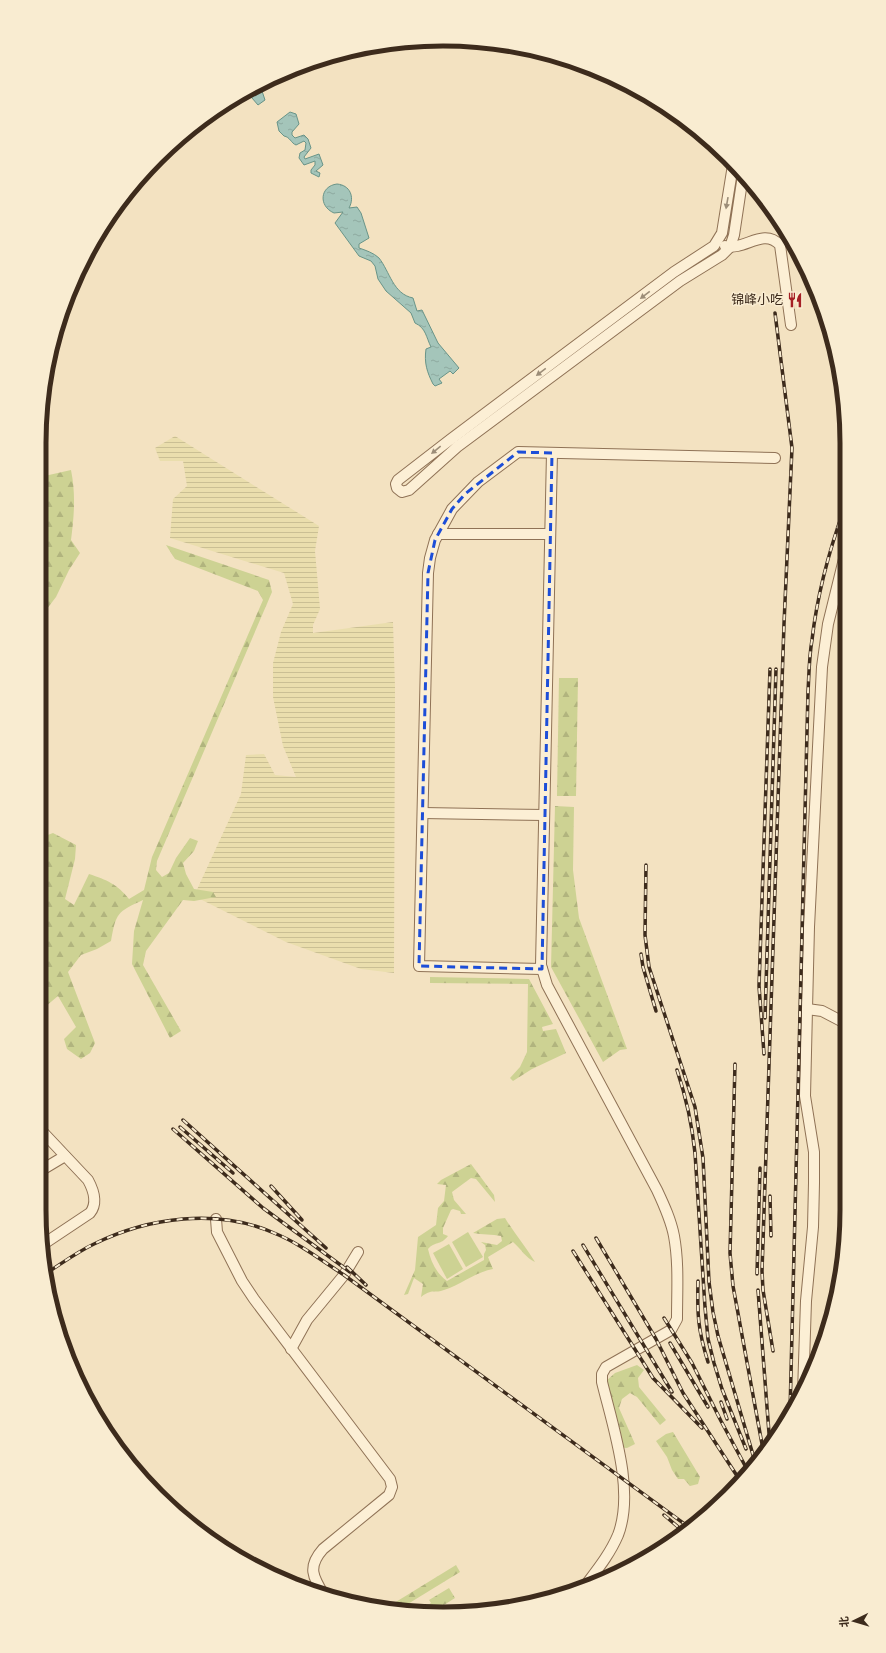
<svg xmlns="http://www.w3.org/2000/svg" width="886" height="1653" font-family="Spectral,'Noto Sans SC',serif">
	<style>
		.farmland { fill: url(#farmland-rules) }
		.forest { fill: url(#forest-firs) }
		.green { fill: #cdd293 }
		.water { fill: url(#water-ripples); stroke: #699488 }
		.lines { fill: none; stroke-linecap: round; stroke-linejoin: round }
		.minor-casing { stroke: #8f7256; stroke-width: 12 }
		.minor { stroke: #fcefd5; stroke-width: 10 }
		.rail-casing { stroke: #3d2b1c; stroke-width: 3.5 }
		.rail { stroke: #f9ecd1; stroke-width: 2; stroke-dasharray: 6; stroke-linecap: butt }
		.oneway { fill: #9c8d78 }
		.marked { fill: none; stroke: #1d4ed8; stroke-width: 3; stroke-dasharray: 8 5; stroke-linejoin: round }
		.labels { text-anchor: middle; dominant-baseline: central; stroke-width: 3; stroke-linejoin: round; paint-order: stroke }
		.poi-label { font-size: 13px; fill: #3d2b1c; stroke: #f9ecd1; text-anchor: end }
		.rim { fill: none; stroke: #3d2b1c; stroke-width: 5 }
	</style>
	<defs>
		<pattern id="farmland-rules" width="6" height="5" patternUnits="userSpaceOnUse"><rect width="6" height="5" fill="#eadead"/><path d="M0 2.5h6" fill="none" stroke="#cabf94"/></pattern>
		<pattern id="forest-firs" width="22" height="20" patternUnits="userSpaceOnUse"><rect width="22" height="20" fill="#cdd293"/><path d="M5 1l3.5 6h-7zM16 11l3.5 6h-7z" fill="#b1b47e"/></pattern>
		<pattern id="water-ripples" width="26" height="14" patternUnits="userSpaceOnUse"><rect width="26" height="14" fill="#a4c5ba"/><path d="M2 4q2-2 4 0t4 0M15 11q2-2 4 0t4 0" fill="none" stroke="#8ea99f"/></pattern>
	</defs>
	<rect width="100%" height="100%" fill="#f3e2c1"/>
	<polygon class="farmland" points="175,436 319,526 315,551 320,609 313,625 313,633 393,622 395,687 394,973 361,969 286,942 194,896 241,794 246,755 264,754 275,775 296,777 283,746 273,697 273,663 281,632 293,604 284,573 170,538 173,499 187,486 183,461 160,461 155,448"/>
	<g class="forest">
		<path d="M71,470C76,494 74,517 71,540L80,553L69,570L56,597L40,618V477Z"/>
		<path d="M166,545L269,580L272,592L157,861L156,870L162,877L169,873L176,858L190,838L198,841L194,851L183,863L186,874L194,889L213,892L216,897L194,901L183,900L146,951L143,965L181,1031L170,1038L132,964L134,931L143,900C117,912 116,913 111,941L97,949L81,955L68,972L95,1043L90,1053L81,1059L67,1049L64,1039L76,1027L58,996L39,1012V880L43,872L39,850L45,836L53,833L76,845L75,859L65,899L74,905L89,874C107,880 117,884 129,899L144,890L152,857L263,600L258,591L175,559Z"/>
		<polygon points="559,678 578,678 576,796 557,796"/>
		<polygon points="555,806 574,807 573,870 579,918 627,1049 620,1050 603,1062 551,967"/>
		<polygon points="430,977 529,979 553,1024 542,1027 543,1031 556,1029 566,1053 532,1069 513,1081 510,1078 520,1067 527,1052 528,984 430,983"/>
		<path d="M471,1164L494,1195L495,1202L476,1179L471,1178L452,1192L454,1200L466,1214H461L460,1211L453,1209L451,1210L443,1228V1234L448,1236C440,1246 435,1241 428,1249C431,1262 436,1273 447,1281L484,1260V1254L486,1250L485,1245L481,1242L497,1245L502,1241L501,1236C492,1234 482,1235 473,1233L497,1219L505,1218C514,1233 526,1247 535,1262C526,1258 521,1249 513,1242L488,1257L493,1269C475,1272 461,1285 444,1290C432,1294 434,1288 421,1297L423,1284L414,1278L408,1294L404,1295L415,1270L418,1237L436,1225L438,1208L444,1201L446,1185L437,1184L441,1180Z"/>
		<polygon points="637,1365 644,1370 638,1378 639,1387 666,1420 660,1425 637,1397 630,1393 622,1399 619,1408 635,1444 627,1448 614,1447 605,1416 610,1402 605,1382 615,1373"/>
		<polygon points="673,1432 700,1477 698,1484 690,1486 684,1479 678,1479 672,1470 667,1457 656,1441 666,1434"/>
		<polygon points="456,1565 460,1572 398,1610 386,1608"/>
		<polygon points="449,1588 455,1598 436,1610 437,1613 415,1613 431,1603 429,1600"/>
	</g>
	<g class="green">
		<polygon points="468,1232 483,1257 466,1267 452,1242"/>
		<polygon points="449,1244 463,1269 447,1279 433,1253"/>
	</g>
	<g class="water">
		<polygon points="260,85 265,100 258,105 246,91"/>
		<path d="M290,112L296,114L299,124L292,132V135L295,138L304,135L308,139L311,148L304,157L305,159L319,154L323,165L316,171L320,173L319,177L311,173V170L315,165V161L304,165L299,158L300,153L305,150L306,143L304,141L296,145C291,143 290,137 284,136L279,131L277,122Z"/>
		<path d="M337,184C350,185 355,197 349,208L357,207L361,213L369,238L359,244V248C365,250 374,253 379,258C390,272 393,294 413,298L417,311L422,310L438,343L459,368L453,374L450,371L439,379L442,383L435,386L433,384C427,372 424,363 426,349L431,347C426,337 426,328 415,323L411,313L386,291L378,279L375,266L371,261L359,256L335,223L343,212L334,213C318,206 320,186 337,184Z"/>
	</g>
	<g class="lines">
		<defs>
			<g id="minor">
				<polyline points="733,165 722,233 714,246 674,272 451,439 398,480 396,484 397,488 402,492 409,490 457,447 680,281 722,255 730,247 734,235 743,175"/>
				<path d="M725,246C745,251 763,227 780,245L791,325"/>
				<path d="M552,453L541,965L547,985L657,1190C664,1205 671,1220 674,1236C679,1263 677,1291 677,1319L671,1330L606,1367L602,1374V1382C613,1427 635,1491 618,1535C610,1554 597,1570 585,1586"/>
				<polyline points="438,534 550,534"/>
				<polyline points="423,813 544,815"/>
				<polyline points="542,969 419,966 428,573 430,558 435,540 452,509 478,482 518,452 775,458"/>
				<polyline points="807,1009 822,1011 845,1023"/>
				<path d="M39,1128L88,1180C94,1191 98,1203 90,1213L42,1245"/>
				<polyline points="45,1168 65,1156"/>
				<path d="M216,1219L217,1232L242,1281L254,1299L390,1479L392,1487L389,1495L323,1549C307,1567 313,1577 324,1595"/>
				<polyline points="291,1349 307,1320 344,1275 358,1252"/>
				<polyline points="803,1393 806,1301 813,1227 814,1183 814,1152 805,1096 807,1009 809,927 822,667 828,624 844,559"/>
			</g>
		</defs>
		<use href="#minor" class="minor-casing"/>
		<use href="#minor" class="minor"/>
		<defs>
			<g id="rail">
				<polyline points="646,865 645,935 649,967 695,1107 703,1158 709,1282 713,1312 718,1336 756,1465"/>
				<polyline points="641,954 643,967 656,1011"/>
				<polyline points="765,1018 776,669"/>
				<polyline points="764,1054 759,986 770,669"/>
				<polyline points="735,1064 730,1253 733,1286 764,1455"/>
				<path d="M677,1070C686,1097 692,1124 695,1153L705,1307L708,1339L714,1363L722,1389L746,1449"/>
				<polyline points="183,1120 326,1248"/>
				<polyline points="180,1127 233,1173"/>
				<polyline points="173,1129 263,1208 350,1272"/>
				<polyline points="271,1186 302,1220"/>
				<polyline points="770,1196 771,1236"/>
				<polyline points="596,1238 656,1339 683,1393 741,1482"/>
				<polyline points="583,1245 672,1392"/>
				<polyline points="573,1251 653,1378 702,1428"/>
				<polyline points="347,1267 366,1285"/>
				<path d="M45,1274C61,1264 77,1252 94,1244C149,1217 217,1208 274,1233C299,1243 321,1260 344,1275L690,1528"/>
				<polyline points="757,1274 760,1168"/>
				<path d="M698,1281C697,1314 698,1330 708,1362"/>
				<polyline points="758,1290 770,1446"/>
				<polyline points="664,1318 692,1363 721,1421 749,1473"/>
				<polyline points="670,1343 708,1407"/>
				<polyline points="773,1351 763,1290 762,1271 784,624 792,448 775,313"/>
				<polyline points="721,1402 727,1419"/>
				<path d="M790,1413L808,692C809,675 809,657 812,640C817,596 829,551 844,509"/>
				<polyline points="664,1515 684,1532"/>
			</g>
		</defs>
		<use href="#rail" class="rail-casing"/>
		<use href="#rail" class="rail"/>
	</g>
	<defs><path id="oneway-solid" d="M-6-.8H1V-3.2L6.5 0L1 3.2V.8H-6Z"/></defs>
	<g class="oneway">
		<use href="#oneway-solid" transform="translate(727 203) rotate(100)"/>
		<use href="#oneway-solid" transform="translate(645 295) rotate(143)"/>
		<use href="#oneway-solid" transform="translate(541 372) rotate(143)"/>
		<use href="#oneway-solid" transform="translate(436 450) rotate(141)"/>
	</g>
	<path class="marked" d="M518,452L552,453L542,969L419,966L428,573L435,540L452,509L465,494Z"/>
	<defs>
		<symbol id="restaurant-bare" viewBox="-9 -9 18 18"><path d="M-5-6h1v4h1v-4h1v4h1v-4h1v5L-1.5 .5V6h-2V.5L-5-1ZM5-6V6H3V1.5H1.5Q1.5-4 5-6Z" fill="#a51f24" stroke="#f9ecd1" stroke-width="2.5" paint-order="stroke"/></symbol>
	</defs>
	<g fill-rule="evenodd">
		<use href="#restaurant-bare" x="784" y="289" width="22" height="22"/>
	</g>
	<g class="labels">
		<g class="poi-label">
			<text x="783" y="300">锦峰小吃</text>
		</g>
	</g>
	<path d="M0 0H886V1653H0ZM443 46H443A397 397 0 0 1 840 443V1210A397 397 0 0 1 443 1607H443A397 397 0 0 1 46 1210V443A397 397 0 0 1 443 46Z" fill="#f9ecd1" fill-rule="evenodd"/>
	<path class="rim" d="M443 46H443A397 397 0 0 1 840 443V1210A397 397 0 0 1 443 1607H443A397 397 0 0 1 46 1210V443A397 397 0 0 1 443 46Z"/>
	<g transform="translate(854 1621) rotate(265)" stroke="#f9ecd1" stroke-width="3" paint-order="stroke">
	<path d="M0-3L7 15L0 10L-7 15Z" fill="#3d2b1c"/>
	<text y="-6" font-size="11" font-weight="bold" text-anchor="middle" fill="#3d2b1c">北</text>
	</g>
</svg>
